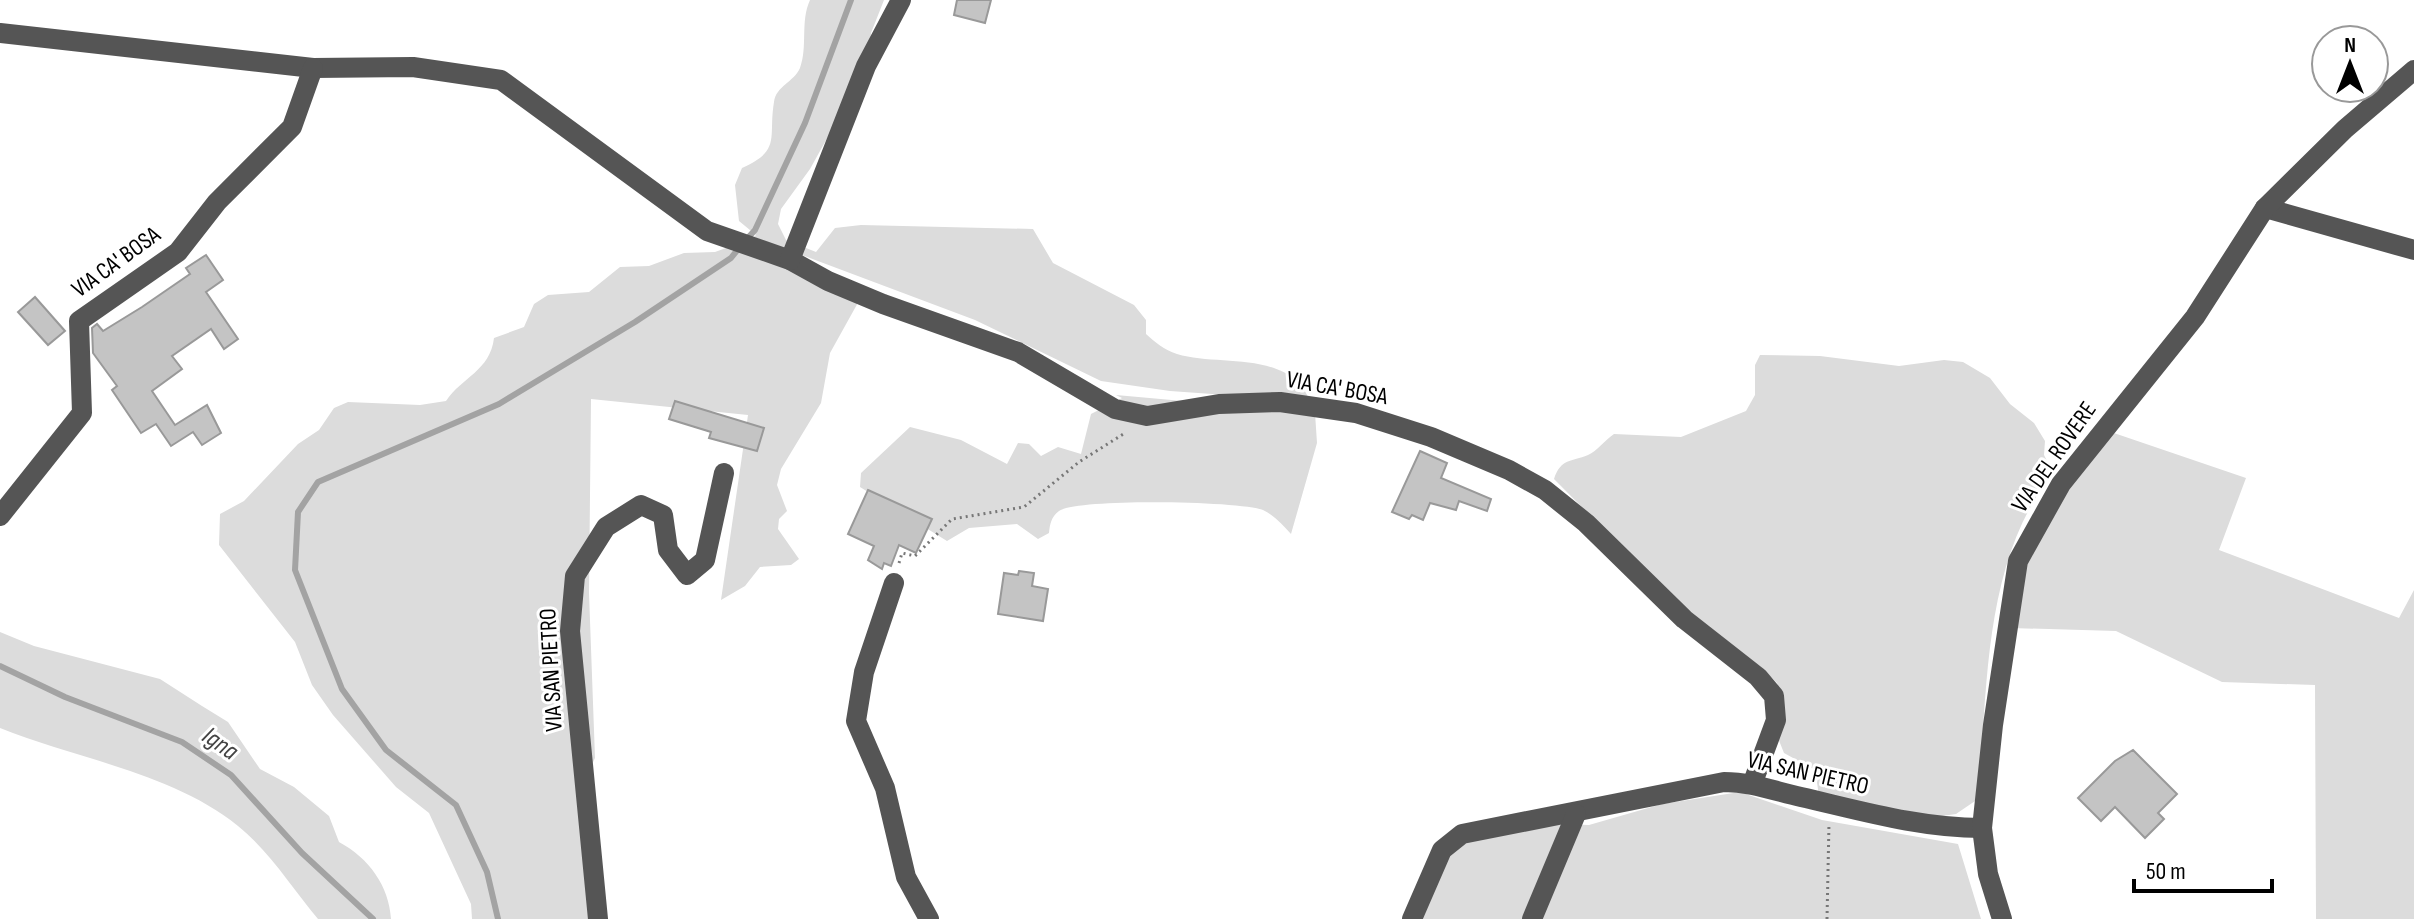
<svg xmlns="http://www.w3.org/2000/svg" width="2414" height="919" font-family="'Sofia Sans Condensed',sans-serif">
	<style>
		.green { fill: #dcdcdc }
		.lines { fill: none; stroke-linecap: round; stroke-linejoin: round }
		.stream { stroke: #a3a3a3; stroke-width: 6 }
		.building { fill: #c4c4c4; stroke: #999; stroke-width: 2 }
		.path { stroke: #777; stroke-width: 3; stroke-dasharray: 2 4; stroke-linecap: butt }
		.minor { stroke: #555; stroke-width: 20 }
		.labels { text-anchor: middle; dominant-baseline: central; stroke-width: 6; stroke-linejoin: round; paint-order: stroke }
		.street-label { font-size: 24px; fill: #000; stroke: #fff }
		.water-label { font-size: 26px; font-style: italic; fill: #444; stroke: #fff }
	</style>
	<rect width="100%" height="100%" fill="#fff"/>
	<g class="green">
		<path d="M810,0H884L871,33L870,46L850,81L835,124L810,169L781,209L778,224L786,240L816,252L835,228L861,225L1033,229L1053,263L1134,305L1146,320V334C1155,342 1164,350 1177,354C1219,367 1289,349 1310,401L1170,391L1101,381L975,320L754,237L756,235L739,221L735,185L742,168C782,150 768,138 774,102C776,86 794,82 800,68C808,46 800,22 810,0Z"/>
		<path d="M737,244L860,299L830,353L821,403L781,469L777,485L787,511L779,519L778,529L799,559L791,565L760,567L745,586L721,600L748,415L591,399L589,593L595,758L580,789L593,919H472L471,904L429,813L396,787L333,715L312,685L295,642L219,545L220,514L244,501L298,444L319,430L334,408L348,402L420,405L446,401C462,377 490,371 494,338L524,327L534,304L548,295L589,292L620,267L649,266L684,253L715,252Z"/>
		<path d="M1760,355L1820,356L1899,366L1944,360L1963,362L1990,378L2010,404L2034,423L2045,441L2044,455L2053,473C1982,562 1988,691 1978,799L1956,814L1928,818L1820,802L1815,770L1784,753L1778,738L1782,699L1777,683L1760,666L1705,631L1554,479C1561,458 1571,462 1588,455C1597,451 1605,440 1614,434L1681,437L1746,411L1755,395V365Z"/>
		<path d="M1116,395L1315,413L1317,443L1291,534C1283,525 1274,515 1263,510C1241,501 1076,498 1059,511C1051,517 1050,524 1049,533L1038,539L1017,524L969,528L947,541L860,487L861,473L910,427L961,440L1007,464L1018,443L1029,444L1041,456L1058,447L1081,454L1091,414L1122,398Z"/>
		<polygon points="2108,431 2246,478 2219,550 2399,618 2414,590 2414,919 2316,919 2315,685 2222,682 2116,631 2011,628 2031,544"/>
		<path d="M0,632L34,646L160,679L202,706L228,722L260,769L294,787L329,816L339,842C369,858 389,886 391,919H318C292,888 270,852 238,826C173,773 77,759 0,728Z"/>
		<polygon points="1740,792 1822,820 1958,844 1981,919 1416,919 1453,849 1480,835 1558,824 1589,825 1662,804"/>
	</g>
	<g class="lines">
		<g class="stream">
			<polyline points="746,240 755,230 805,123 851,0"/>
			<polyline points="0,666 65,697 182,742 231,775 302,853 373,919"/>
			<polyline points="498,919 487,872 456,805 386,750 342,689 295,570 298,512 318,482 499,404 635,322 731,258 739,248"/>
		</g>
	</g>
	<g class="building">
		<polygon points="957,0 991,0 985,23 954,15"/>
		<polygon points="206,255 223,280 206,292 238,339 224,349 211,329 172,356 182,369 152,391 175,425 207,405 221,433 202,445 193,432 171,446 156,424 141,433 112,390 117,386 93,353 92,328 97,324 103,331 142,307 190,274 186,268"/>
		<polygon points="35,297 65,331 48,345 18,312"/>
		<polygon points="675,401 764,428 757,451 709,438 711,432 669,419"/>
		<polygon points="1420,451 1447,463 1441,478 1491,499 1487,511 1459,501 1456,510 1430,503 1423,520 1412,515 1409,519 1392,512"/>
		<polygon points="868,490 932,519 916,553 899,545 891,566 884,563 882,569 868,560 874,546 848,534"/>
		<polygon points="1019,571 1034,573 1032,586 1048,589 1043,621 998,614 1004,573 1018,575"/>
		<polygon points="2133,750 2177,794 2158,813 2164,819 2145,838 2115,807 2101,821 2078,798 2115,761"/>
	</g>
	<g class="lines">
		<g class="path">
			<polyline points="899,563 902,553 915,556 952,519 1024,507 1079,462 1125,433"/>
			<polyline points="1827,919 1829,823"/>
		</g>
		<g class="minor">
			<polyline points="0,33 313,68 413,67 501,80 707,231 790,260 828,281 883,304 1018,352 1115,409 1147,416 1219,404 1280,402 1356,413 1431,437 1509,470 1545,490 1586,523 1684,619 1758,677 1774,696 1776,720 1753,782"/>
			<polyline points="2265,208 2414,250"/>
			<polyline points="790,260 866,66 901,0"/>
			<polyline points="0,516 82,413 79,321 178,252 217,202 292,127 313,68"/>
			<polyline points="894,583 864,672 856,721 885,788 906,877 929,919"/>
			<polyline points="598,919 570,631 575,576 606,527 641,505 663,515 668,550 687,575 705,560 724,473"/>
			<path d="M1412,919L1442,850L1462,834L1724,782C1752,782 1774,791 1801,797C1862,811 1920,828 1982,828"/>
			<polyline points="1532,919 1576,814"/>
			<polyline points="2002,919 1988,874 1982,828 1993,725 2018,561 2061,484 2195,317 2265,208 2345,129 2414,70"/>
		</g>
	</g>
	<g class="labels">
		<g class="street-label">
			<text transform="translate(116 262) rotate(-36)">VIA CA' BOSA</text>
			<text transform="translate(1337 388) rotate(10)">VIA CA' BOSA</text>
			<text transform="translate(2054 457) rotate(-55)">VIA DEL ROVERE</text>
			<text transform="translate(551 670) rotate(-93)">VIA SAN PIETRO</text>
			<text transform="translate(1808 773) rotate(13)">VIA SAN PIETRO</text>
		</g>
		<g class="water-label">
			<text transform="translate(220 744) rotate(35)">Igna</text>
		</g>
	</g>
	<g transform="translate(2350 64)"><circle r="38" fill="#ffffff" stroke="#999999" stroke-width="2"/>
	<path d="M0-6L14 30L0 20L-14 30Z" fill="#000000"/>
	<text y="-12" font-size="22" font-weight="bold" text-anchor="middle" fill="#000000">N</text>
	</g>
	<path d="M2134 879v12h138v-12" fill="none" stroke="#000000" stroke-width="4"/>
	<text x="2146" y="879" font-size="24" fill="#000000" stroke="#ffffff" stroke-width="6" paint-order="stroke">50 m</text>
</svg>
